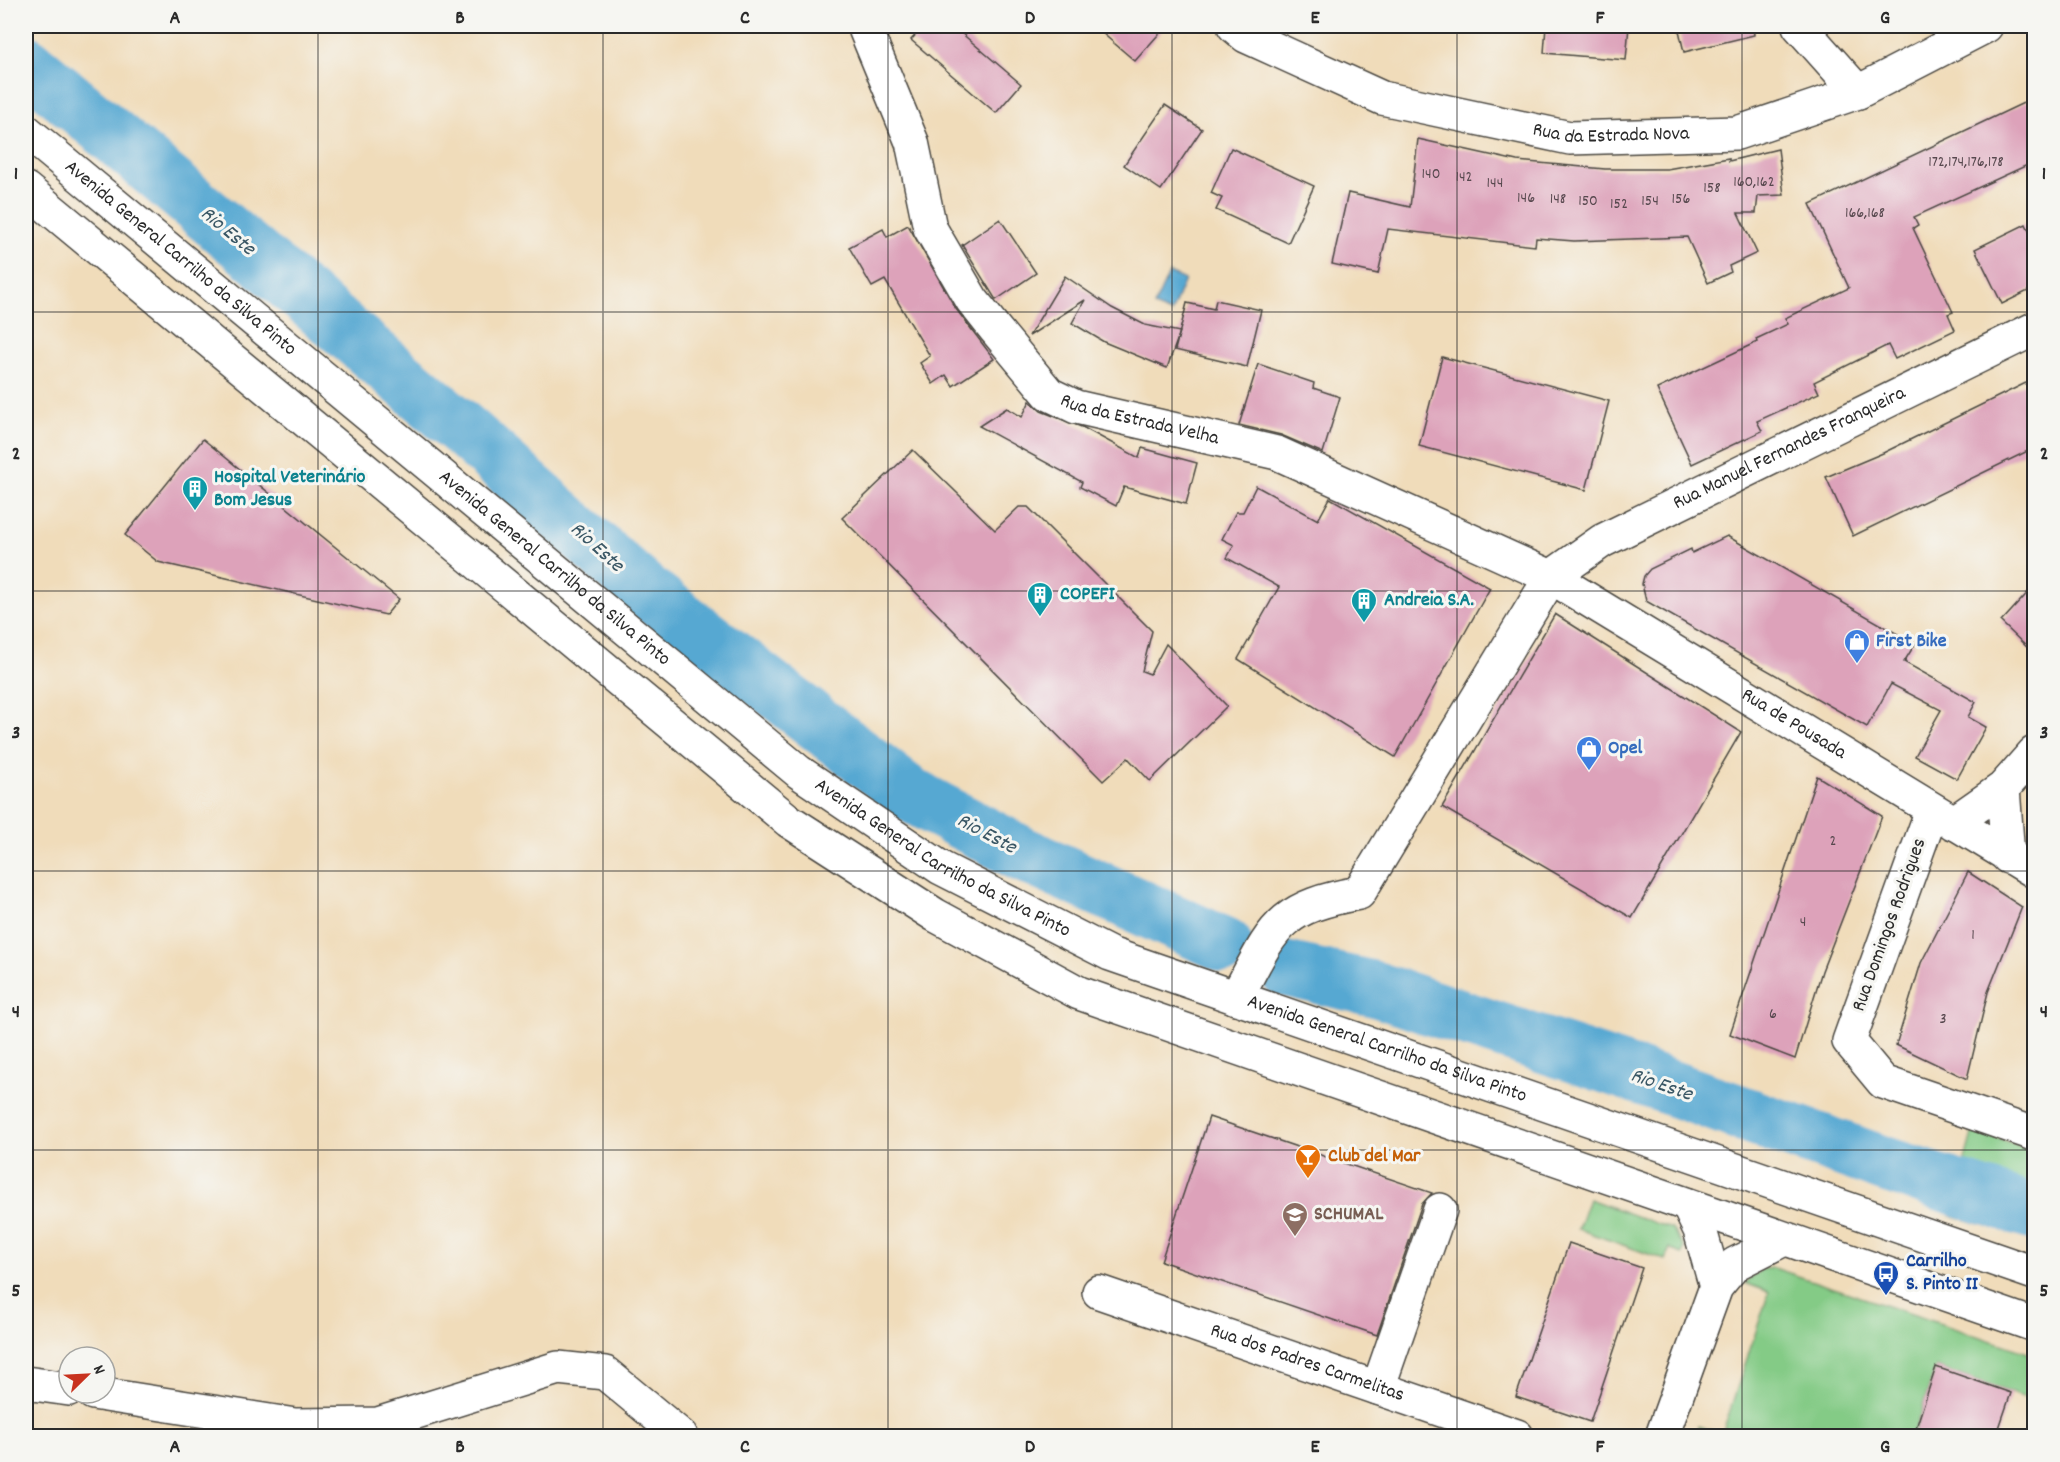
<svg xmlns="http://www.w3.org/2000/svg" width="2060" height="1462" font-family="Dekko,sans-serif">
	<style>
		.green { fill: #84cb86; stroke: #587b58; stroke-width: 1.5 }
		.water { fill: #57a8d2; stroke: #416a7e; stroke-width: 1.5 }
		.lines { fill: none; stroke-linecap: round; stroke-linejoin: round }
		.river { stroke: #57a8d2; stroke-width: 56 }
		.building { fill: #dda2ba }
		.minor-casing { stroke: #494640; stroke-width: 36 }
		.major-casing { stroke: #494640; stroke-width: 36 }
		.minor { stroke: #fff; stroke-width: 33 }
		.major { stroke: #fff; stroke-width: 33 }
		.grid { fill: none; stroke: #2b2b2b; stroke-width: 1.5; stroke-opacity: 0.55 }
		.labels { text-anchor: middle; dominant-baseline: central; stroke-width: 6; stroke-linejoin: round; paint-order: stroke }
		.number-label { font-size: 16px; fill: #58494f }
		.street-label { font-size: 20px; fill: #2b2b2b; stroke: #f6f6f2 }
		.culture-label { font-size: 20px; font-weight: bold; fill: #0d838f; stroke: #f6f6f2; text-anchor: start }
		.shop-label { font-size: 20px; font-weight: bold; fill: #366cbe; stroke: #f6f6f2; text-anchor: start }
		.food-label { font-size: 20px; font-weight: bold; fill: #c56008; stroke: #f6f6f2; text-anchor: start }
		.education-label { font-size: 20px; font-weight: bold; fill: #785e54; stroke: #f6f6f2; text-anchor: start }
		.transit-label { font-size: 20px; font-weight: bold; fill: #164399; stroke: #f6f6f2; text-anchor: start }
		.water-label { font-size: 21px; font-style: italic; fill: #3a5765; stroke: #f6f6f2 }
		.neatline { fill: none; stroke: #2b2b2b; stroke-width: 2 }
		.grid-label { font-size: 20px; text-anchor: middle; font-weight: bold; fill: #2b2b2b }
	</style>
	<rect width="100%" height="100%" fill="#f6f6f2"/>
	<filter id="ink" filterUnits="userSpaceOnUse"><feTurbulence type="fractalNoise" baseFrequency=".0167" numOctaves="2"/><feDisplacementMap in="SourceGraphic" scale="12" xChannelSelector="R" yChannelSelector="G"/><feConvolveMatrix kernelMatrix="1 2 1 2 8 2 1 2 1" color-interpolation-filters="sRGB"/></filter>
	<filter id="wash" filterUnits="userSpaceOnUse"><feTurbulence type="fractalNoise" baseFrequency=".008" numOctaves="4" result="noise"/><feDisplacementMap in="SourceGraphic" scale="24" xChannelSelector="R" yChannelSelector="G"/><feGaussianBlur stdDeviation="1.35" result="paint"/><feColorMatrix in="noise" values="0 0 0 0 0 0 0 0 0 0 0 0 0 0 0 0 0 1.4 0 .05"/><feComposite in="paint" operator="in"/></filter>
	<g filter="url(#wash)">
		<rect width="100%" height="100%" fill="#f0dcba"/>
		<g class="green">
			<polygon points="1973,1130 2034,1151 2034,1240 1950,1215"/>
			<polygon points="1589,1199 1672,1229 1684,1247 1682,1255 1670,1248 1665,1260 1578,1229"/>
			<polygon points="1774,1268 2034,1355 2034,1401 1936,1367 1913,1436 1697,1436 1698,1426 1722,1434 1769,1292 1745,1283 1762,1269"/>
		</g>
		<polygon class="water" points="1169,273 1185,280 1171,313 1154,306"/>
		<g class="lines">
			<g class="river">
				<polyline points="26,63 467,433 639,586 909,794 1022,854 1225,945"/>
				<polyline points="1285,969 1375,989 1643,1078 1887,1165 2034,1213"/>
			</g>
		</g>
		<g id="blocks">
			<g class="building">
				<polygon points="924,26 953,26 1021,84 996,113 911,40"/>
				<polygon points="1094,26 1166,26 1135,61"/>
				<polygon points="1546,26 1629,26 1626,60 1544,53"/>
				<polygon points="1678,26 1753,26 1754,35 1684,52"/>
				<polygon points="2034,98 2034,162 1914,217 1918,225 1913,228 1953,312 1948,314 1955,330 1895,359 1888,345 1814,382 1819,393 1757,421 1762,431 1692,464 1657,389 1757,342 1756,339 1788,324 1785,318 1849,288 1810,204"/>
				<polygon points="1165,105 1202,129 1161,190 1124,165"/>
				<polygon points="1418,139 1517,161 1605,169 1667,169 1729,158 1729,161 1778,149 1784,195 1758,196 1756,213 1738,213 1757,253 1729,266 1731,272 1708,283 1687,237 1574,241 1536,238 1535,246 1388,229 1378,274 1332,264 1348,193 1410,207"/>
				<polygon points="1231,148 1314,186 1288,243 1216,210 1222,198 1211,193"/>
				<polygon points="1000,219 1036,273 996,300 962,245"/>
				<polygon points="2026,224 2034,242 2034,288 2002,304 1975,249"/>
				<polygon points="908,225 956,309 994,359 953,386 946,375 933,384 920,363 930,356 885,280 872,287 849,247 883,229 887,237"/>
				<polygon points="1065,276 1112,308 1145,325 1180,332 1167,368 1104,342 1072,323 1085,300 1029,336"/>
				<polygon points="1216,300 1261,310 1247,367 1175,350 1187,303 1214,309"/>
				<polygon points="1442,357 1609,401 1586,490 1419,446"/>
				<polygon points="1258,364 1314,383 1313,388 1340,397 1323,453 1281,435 1239,425"/>
				<polygon points="2034,379 2034,448 1853,536 1826,477 1883,453"/>
				<polygon points="1030,401 1041,411 1084,428 1139,458 1142,448 1197,463 1186,504 1124,487 1116,506 1080,487 1082,482 979,426 1007,408 1022,417"/>
				<polygon points="203,439 399,599 386,615 158,562 125,535"/>
				<polygon points="913,450 995,530 1019,507 1028,507 1152,631 1142,671 1150,674 1166,644 1227,706 1150,781 1128,758 1103,781 842,518"/>
				<polygon points="1256,486 1318,520 1330,498 1490,588 1395,757 1238,659 1279,587 1227,558 1234,545 1222,539 1236,512 1243,512"/>
				<polygon points="1727,536 1915,644 1904,662 1976,702 1968,717 1986,727 1957,779 1915,756 1941,710 1891,684 1867,727 1646,601 1642,584 1644,576 1650,569 1691,549 1692,553"/>
				<polygon points="2034,586 2034,654 2001,622"/>
				<polygon points="1555,614 1741,732 1632,918 1442,807"/>
				<polygon points="1817,776 1882,816 1822,971 1795,1059 1730,1034"/>
				<polygon points="1968,872 2022,907 1988,992 1967,1079 1896,1045 1921,963"/>
				<polygon points="1209,1117 1432,1193 1422,1204 1377,1335 1161,1261"/>
				<polygon points="1569,1243 1642,1268 1590,1422 1516,1397"/>
				<polygon points="1936,1367 2011,1393 1996,1437 1913,1437"/>
			</g>
		</g>
	</g>
	<g filter="url(#ink)">
		<use href="#blocks" fill-opacity="0" stroke="#494640" stroke-width="1.5"/>
		<g class="lines">
			<defs>
				<g id="minor">
					<path id="s1" d="M864,26L912,142L930,228L972,300L995,329L1049,394L1076,407L1277,453L1551,577L2034,871"/>
					<polyline points="1799,26 1858,92"/>
					<polyline points="2003,788 2008,857"/>
					<polyline points="1932,810 1849,1041 1883,1082 2034,1134"/>
					<polyline points="1953,823 2003,788 2034,753"/>
					<path id="s2" d="M1236,998C1274,928 1276,908 1359,893L1551,577L1602,541L2034,329"/>
					<polyline points="1688,1205 1700,1230 1716,1287"/>
					<path id="s3" d="M1099,1292L1517,1436"/>
					<polyline points="26,1383 69,1389"/>
					<polyline points="1378,1388 1440,1210"/>
					<polyline points="93,1393 295,1425 378,1424 558,1368 605,1373 681,1436"/>
					<polyline points="1662,1436 1716,1287 1735,1264 1784,1239"/>
				</g>
				<g id="major">
					<path id="s4" d="M1234,26L1246,36L1382,98L1570,138L1737,133L1858,92L1986,26"/>
					<path id="s5" d="M26,131L799,772L941,868L1110,954L2034,1273"/>
					<polyline points="26,189 789,821 935,915 1079,993 2034,1325"/>
				</g>
			</defs>
			<use href="#minor" class="minor-casing"/>
			<use href="#major" class="major-casing"/>
			<use href="#minor" class="minor"/>
			<use href="#major" class="major"/>
		</g>
	</g>
	<path class="grid" d="M318,26V1436M603,26V1436M888,26V1436M1172,26V1436M1457,26V1436M1742,26V1436M26,312H2034M26,591H2034M26,871H2034M26,1150H2034"/>
	<defs>
		<symbol id="building-pin" viewBox="-11 -11 22 30"><path d="M0 17L-7.5 6A9.5 9.5 0 1 1 7.5 6Z" fill="#0f9aa8" stroke="#f6f6f2"/><path d="M-4-6H4V6H1V3H-1V6H-4ZM-2.5-4.3h1.7v1.8h-1.7ZM.8-4.3h1.7v1.8H.8ZM-2.5-1h1.7V.8h-1.7ZM.8-1h1.7V.8H.8Z" fill="#fff"/></symbol>
		<symbol id="shop-pin" viewBox="-11 -11 22 30"><path d="M0 17L-7.5 6A9.5 9.5 0 1 1 7.5 6Z" fill="#3f7fe0" stroke="#f6f6f2"/><path d="M-5-2.5h2.3a2.7 3.5 0 0 1 5.4 0H5L5.5 6h-11ZM-1.5-2.5h3a1.5 2.3 0 0 0-3 0Z" fill="#fff"/></symbol>
		<symbol id="bar-pin" viewBox="-11 -11 22 30"><path d="M0 17L-7.5 6A9.5 9.5 0 1 1 7.5 6Z" fill="#e8710a" stroke="#f6f6f2"/><path d="M-6-5H6L.8 .8V4.5H3.5V6h-7V4.5H-.8V.8Z" fill="#fff"/></symbol>
		<symbol id="school-pin" viewBox="-11 -11 22 30"><path d="M0 17L-7.5 6A9.5 9.5 0 1 1 7.5 6Z" fill="#8d6e63" stroke="#f6f6f2"/><path d="M0-5L7-2L0 1L-7-2ZM-4 1L0 2.5L4 1V4Q0 6-4 4Z" fill="#fff"/></symbol>
		<symbol id="bus-pin" viewBox="-11 -11 22 30"><path d="M0 17L-7.5 6A9.5 9.5 0 1 1 7.5 6Z" fill="#1a4fb4" stroke="#f6f6f2"/><path d="M-5-6H5V4H4V6H2V4H-2V6H-4V4H-5ZM-3.5-4V0h7V-4ZM-3.5 1.2v1.5H-2V1.2ZM2 1.2v1.5H3.5V1.2Z" fill="#fff"/></symbol>
	</defs>
	<g fill-rule="evenodd">
		<use href="#building-pin" x="180" y="474" width="30" height="40"/>
		<use href="#building-pin" x="1025" y="580" width="30" height="40"/>
		<use href="#building-pin" x="1349" y="586" width="30" height="40"/>
		<use href="#shop-pin" x="1842" y="627" width="30" height="40"/>
		<use href="#shop-pin" x="1574" y="734" width="30" height="40"/>
		<use href="#bar-pin" x="1293" y="1142" width="30" height="40"/>
		<use href="#school-pin" x="1280" y="1200" width="30" height="40"/>
		<use href="#bus-pin" x="1871" y="1259" width="30" height="40"/>
	</g>
	<g class="labels">
		<g class="number-label">
			<text x="1966" y="162">172,174,176,178</text>
			<text x="1431" y="174">140</text>
			<text x="1464" y="177">142</text>
			<text x="1754" y="182">160,162</text>
			<text x="1495" y="183">144</text>
			<text x="1712" y="188">158</text>
			<text x="1526" y="198">146</text>
			<text x="1558" y="199">148</text>
			<text x="1681" y="199">156</text>
			<text x="1588" y="201">150</text>
			<text x="1650" y="201">154</text>
			<text x="1619" y="204">152</text>
			<text x="1865" y="213">166,168</text>
			<text x="1833" y="841">2</text>
			<text x="1803" y="922">4</text>
			<text x="1973" y="935">1</text>
			<text x="1773" y="1014">6</text>
			<text x="1943" y="1019">3</text>
		</g>
		<g class="street-label">
			<text stroke="none"><textPath href="#s4" startOffset="398">Rua da Estrada Nova</textPath></text>
			<text stroke="none"><textPath href="#s5" startOffset="200">Avenida General Carrilho da Silva Pinto</textPath></text>
			<text stroke="none"><textPath href="#s1" startOffset="513">Rua da Estrada Velha</textPath></text>
			<text stroke="none"><textPath href="#s2" startOffset="813">Rua Manuel Fernandes Franqueira</textPath></text>
			<text stroke="none"><textPath href="#s5" startOffset="686">Avenida General Carrilho da Silva Pinto</textPath></text>
			<text stroke="none"><textPath href="#s1" startOffset="1239">Rua de Pousada</textPath></text>
			<text stroke="none"><textPath href="#s5" startOffset="1172">Avenida General Carrilho da Silva Pinto</textPath></text>
			<text transform="translate(1890 925) rotate(-70)">Rua Domingos Rodrigues</text>
			<text stroke="none"><textPath href="#s5" startOffset="1658">Avenida General Carrilho da Silva Pinto</textPath></text>
			<text stroke="none"><textPath href="#s3" startOffset="220">Rua dos Padres Carmelitas</textPath></text>
		</g>
		<g class="culture-label">
			<text x="214" y="478">Hospital Veterinário<tspan x="214" dy="23">Bom Jesus</tspan></text>
			<text x="1060" y="595">COPEFI</text>
			<text x="1384" y="601">Andreia S.A.</text>
		</g>
		<g class="shop-label">
			<text x="1876" y="642">First Bike</text>
			<text x="1608" y="749">Opel</text>
		</g>
		<g class="food-label">
			<text x="1328" y="1157">Club del Mar</text>
		</g>
		<g class="education-label">
			<text x="1314" y="1215">SCHUMAL</text>
		</g>
		<g class="transit-label">
			<text x="1906" y="1262">Carrilho<tspan x="1906" dy="23">S. Pinto II</tspan></text>
		</g>
		<g class="water-label">
			<text transform="translate(227 232) rotate(40)">Rio Este</text>
			<text transform="translate(596 548) rotate(42)">Rio Este</text>
			<text transform="translate(986 835) rotate(28)">Rio Este</text>
			<text transform="translate(1661 1086) rotate(19)">Rio Este</text>
		</g>
	</g>
	<rect width="2060" height="1462" fill="none" stroke="#f6f6f2" stroke-width="66"/>
	<g transform="translate(87 1375) rotate(66)"><circle r="28" fill="#f6f6f2" stroke="#a5a5a2" stroke-width="1.5"/>
	<path d="M0-4.5L10 22L0 15L-10 22Z" fill="#c8321e"/>
	<text y="-9" font-size="16" font-weight="bold" text-anchor="middle" fill="#2b2b2b">N</text>
	</g>
	<rect x="33" y="33" width="1994" height="1396" class="neatline"/>
	<g class="grid-label">
		<text x="175" y="23">A</text>
		<text x="460" y="23">B</text>
		<text x="745" y="23">C</text>
		<text x="1030" y="23">D</text>
		<text x="1315" y="23">E</text>
		<text x="1600" y="23">F</text>
		<text x="1885" y="23">G</text>
		<text x="16" y="179">1</text>
		<text x="2044" y="179">1</text>
		<text x="16" y="459">2</text>
		<text x="2044" y="459">2</text>
		<text x="16" y="738">3</text>
		<text x="2044" y="738">3</text>
		<text x="16" y="1017">4</text>
		<text x="2044" y="1017">4</text>
		<text x="16" y="1296">5</text>
		<text x="2044" y="1296">5</text>
		<text x="175" y="1452">A</text>
		<text x="460" y="1452">B</text>
		<text x="745" y="1452">C</text>
		<text x="1030" y="1452">D</text>
		<text x="1315" y="1452">E</text>
		<text x="1600" y="1452">F</text>
		<text x="1885" y="1452">G</text>
	</g>
</svg>
